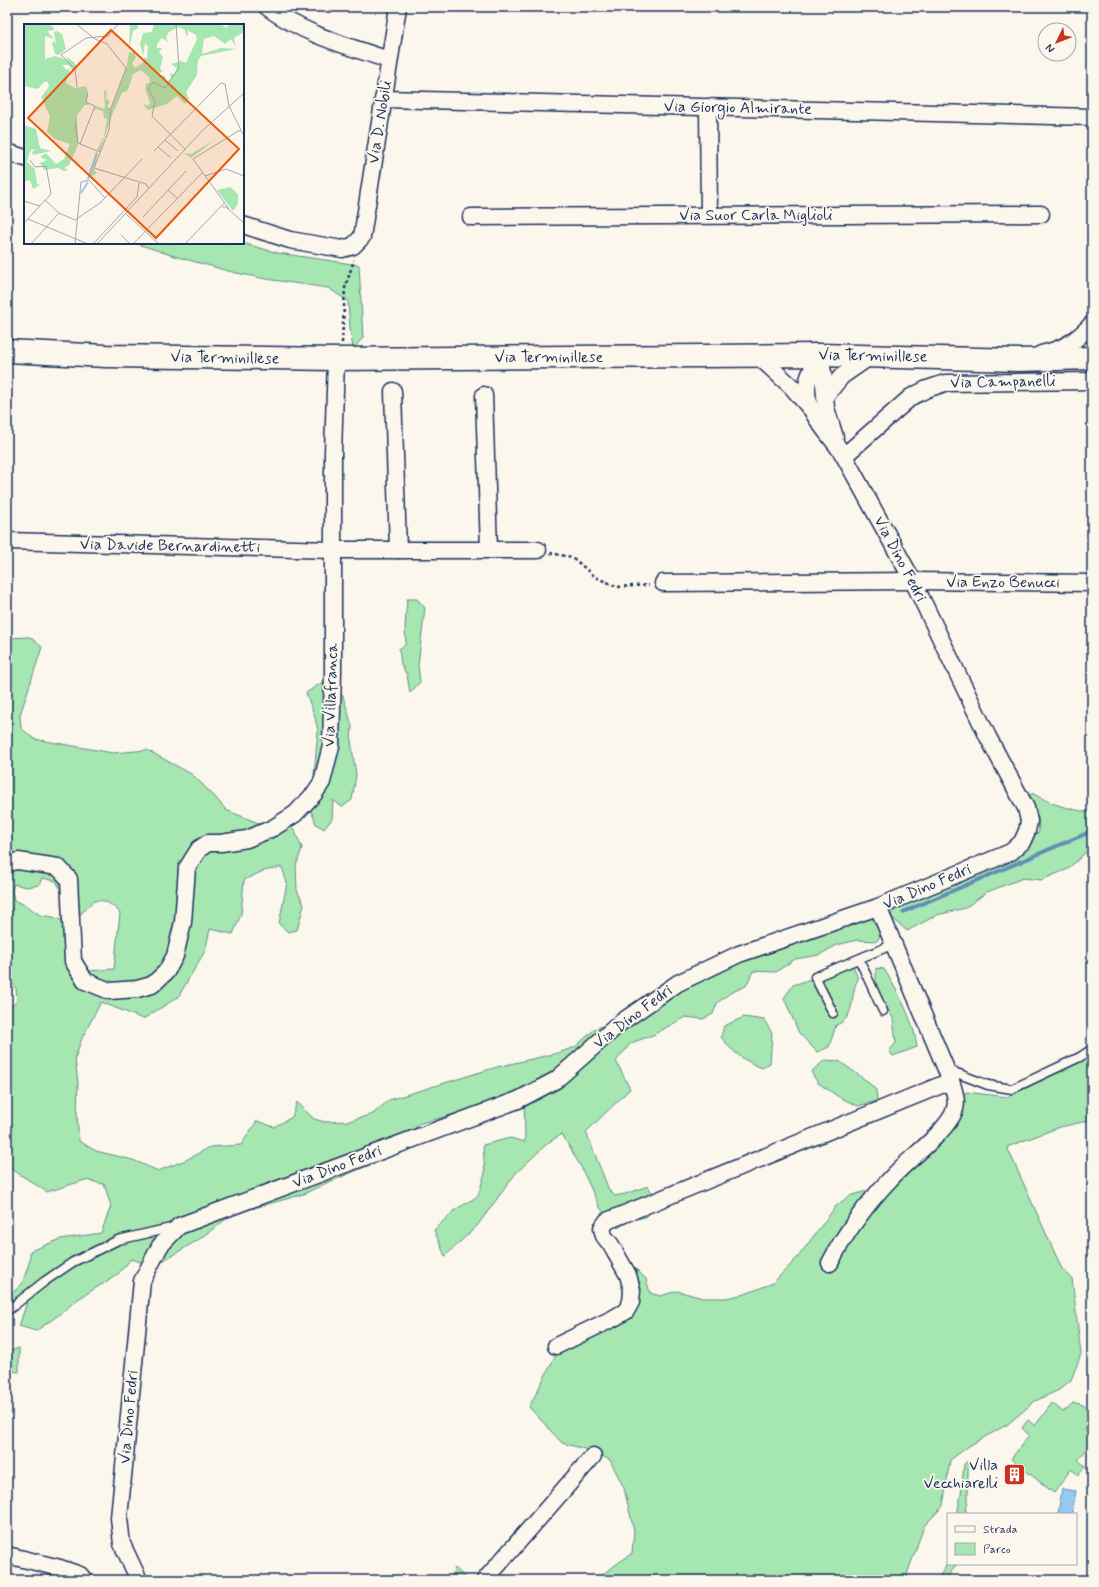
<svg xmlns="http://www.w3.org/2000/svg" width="1099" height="1587" font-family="Mynerve,sans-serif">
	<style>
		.green { fill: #a6e7b1; stroke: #608b88; fill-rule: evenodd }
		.water { fill: #94caf2; stroke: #648cb7 }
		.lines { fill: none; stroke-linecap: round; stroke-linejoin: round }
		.stream { stroke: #648cb7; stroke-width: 4 }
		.service-casing { stroke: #1b2f5e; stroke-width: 11 }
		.minor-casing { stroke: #1b2f5e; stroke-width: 19 }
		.secondary-casing { stroke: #1b2f5e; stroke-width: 25 }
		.path { stroke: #1b2f5e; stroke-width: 2.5; stroke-dasharray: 3 3; stroke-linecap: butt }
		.service { stroke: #fbf7ec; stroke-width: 8 }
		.minor { stroke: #fbf7ec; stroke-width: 16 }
		.secondary { stroke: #fbf7ec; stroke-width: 22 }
		.labels { text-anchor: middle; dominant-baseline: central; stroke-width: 3.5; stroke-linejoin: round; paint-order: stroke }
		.street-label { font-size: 16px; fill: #1b2f5e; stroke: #fbf7ec }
		.poi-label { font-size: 16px; fill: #1b2f5e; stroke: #fbf7ec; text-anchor: end }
		.inset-river { fill: none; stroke: #94caf2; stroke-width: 2 }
		.inset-road { fill: none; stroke: #a1a7b3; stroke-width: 1 }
		.view { fill: #e8590c; fill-opacity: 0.15; stroke: #e8590c; stroke-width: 2 }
		.inset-edge { fill: none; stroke: #1b2f5e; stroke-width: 2 }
	</style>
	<rect width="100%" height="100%" fill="#fbf7ec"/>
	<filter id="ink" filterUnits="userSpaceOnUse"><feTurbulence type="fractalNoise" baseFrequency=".025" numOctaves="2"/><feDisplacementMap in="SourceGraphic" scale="8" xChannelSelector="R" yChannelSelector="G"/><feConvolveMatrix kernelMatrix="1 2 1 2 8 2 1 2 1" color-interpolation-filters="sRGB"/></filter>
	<g filter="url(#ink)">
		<g class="green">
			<polygon points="135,243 242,243 278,253 359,265 363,338 353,349 350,328 348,301 328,288 266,279 232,272 174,256"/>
			<polygon points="407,599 417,599 425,608 418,665 420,682 410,693 407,675 401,664 399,649 406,644 405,627"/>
			<path d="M30,637L42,647L20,715L21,728L34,739L113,753L147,750L193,775L215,797L226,810L261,824H287L294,829L302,848L296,866L297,890L304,905L297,930L288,932L279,924L287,883L282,867L263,871L244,880L241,914L233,934L210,929L205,951L178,997L143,1019L101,1002L82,1038L75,1058L78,1083L77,1116L79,1141L96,1151L133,1160L158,1171L186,1160L210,1147L241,1145L257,1121L274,1127L292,1117L297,1102L314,1119L325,1122L349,1121L373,1114L389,1100L497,1067L558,1053L575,1047L595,1029L636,1011L678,989L698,965L871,912L882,932L877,941L857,940L837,945L819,955L795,959L776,972L753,971L746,986L730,993L717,1003L713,1014L703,1019L685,1017L653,1035L631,1043L616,1061L630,1089L586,1132L609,1190L615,1196L625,1194L648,1186L659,1204L646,1217L631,1220L618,1228L600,1208L581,1167L562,1134L549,1142L516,1173L477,1226L445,1256L434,1230L455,1210L478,1196L485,1173L483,1145L510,1138L525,1142L524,1095L418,1124L399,1153L324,1184L304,1194L233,1214L198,1240L154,1266L131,1259L117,1275L78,1299L60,1314L36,1331L19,1326L29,1296L7,1311V1298L22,1284L30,1260V1251L61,1239L101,1233L111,1206L104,1184L85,1180L47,1192L10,1168L7,1172V1010L17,1001L16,988L7,978V638ZM42,878L56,881L67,902L80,915C84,911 88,905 93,902C102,896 115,907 120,913L114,969L90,971L80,957L64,921L53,917L40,915L27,906L14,900L12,891L14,884L26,887L39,885Z"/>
			<polygon points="324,681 343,696 352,726 351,741 356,775 352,800 342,807 333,800 332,819 324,829 316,824 311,810 318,730 314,714 306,693"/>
			<path d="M1032,793C1052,805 1069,809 1092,813V853H1085L1068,869L1041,880L1023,878L987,892L965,908L937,915L907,931L890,916L896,909L1027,840L1039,832L1038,818L1029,797Z"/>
			<path d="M853,965L858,979C849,995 857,1018 836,1025L829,1047L817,1052L799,1033L784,998L793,985Z"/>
			<path d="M876,968L884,969L887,974C900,996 914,1021 917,1047L893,1056L889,1051L896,1043L893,1018L882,999L876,983Z"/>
			<path d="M744,1017L764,1020L772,1033L770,1063L762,1068C743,1060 733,1053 721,1037L724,1026Z"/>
			<polygon points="1092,1053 1092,1120 1060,1127 1007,1147 1062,1269 1072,1278 1081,1354 1071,1380 1059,1390 1035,1401 1008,1424 969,1446 950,1460 943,1506 924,1526 905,1580 595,1580 632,1553 634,1531 624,1488 610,1460 592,1451 562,1443 529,1407 557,1353 624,1317 631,1276 634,1267 646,1279 650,1293 660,1296 677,1291 703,1298 726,1298 745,1294 773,1283 798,1257 836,1206 849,1196 874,1189 826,1267 831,1273 846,1244 888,1190 959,1109 966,1092 1007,1097 1080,1057"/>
			<polygon points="825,1060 839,1061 867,1081 876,1090 877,1101 858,1106 839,1097 818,1083 811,1072"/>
			<polygon points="19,1348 19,1372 7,1371 7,1352"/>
			<path d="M1052,1403L1063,1412L1073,1403C1092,1404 1092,1415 1085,1430L1092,1436V1442L1078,1460L1085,1466L1078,1475L1071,1469L1054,1493L1011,1459L1029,1435L1022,1428L1028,1420L1035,1426Z"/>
			<polygon points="968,1461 968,1501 965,1514 957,1514 961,1495 964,1464"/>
			<polygon points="948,1561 948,1564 957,1564 945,1580 936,1580 944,1570"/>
			<polygon points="455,1568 467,1579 468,1580 450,1580"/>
		</g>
		<polygon class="water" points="1062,1489 1076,1491 1072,1514 1058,1514"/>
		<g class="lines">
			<polyline class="stream" points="903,912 1092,831"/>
			<defs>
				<g id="service">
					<polyline points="859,959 883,1011"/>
					<polyline points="833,1013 815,977 894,944"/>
					<polyline points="946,1069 988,1085 1012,1089 1080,1057 1092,1049"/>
					<polyline points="7,1311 45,1281 73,1262 118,1240 175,1227"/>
				</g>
				<g id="minor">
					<path d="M267,7C303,34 347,46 389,60"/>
					<polyline points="383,99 1092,117"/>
					<polyline points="708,107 709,215"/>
					<polyline points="7,152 25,158"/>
					<polyline points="471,217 1041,214"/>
					<polyline points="243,225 290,240 342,249 353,246 362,237 398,7"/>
					<path d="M1041,354C1064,349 1076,341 1092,324"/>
					<polyline points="757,355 792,387 810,408"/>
					<polyline points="819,355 823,372 826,408 835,437"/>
					<polyline points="393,391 398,550"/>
					<polyline points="484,395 489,550"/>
					<polyline points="826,395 842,376 871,356"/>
					<polyline points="844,456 911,397 927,389 945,383 1092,381"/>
					<polyline points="7,541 333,550 538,550"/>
					<polyline points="663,583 913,581 1092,583"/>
					<polyline points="7,863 18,861 58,867 69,879 73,961 85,981 110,991 137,989 152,985 166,972 175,956 183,922 187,868 199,849 208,843 221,843 247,839 273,828 295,814 314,794 322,782 331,746 333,672 333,453 336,359"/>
					<path d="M830,1263C846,1231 869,1201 894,1175C912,1156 939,1138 952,1116C959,1104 955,1093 951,1081L878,907"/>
					<polyline points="556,1346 614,1318 626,1311 631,1302 632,1290 628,1275 611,1245 604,1236 602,1228 607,1221 951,1081"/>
					<polyline points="7,1555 60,1568 80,1575 84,1580"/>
					<path d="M139,1580L122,1544L119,1518L142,1281L160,1246L179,1226L518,1100L556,1080L620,1023L678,983L739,954L878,907L1011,852L1022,842L1027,831L1029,821L1026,808L988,737L913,581L844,456C830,432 801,411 808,380C810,372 816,362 819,355"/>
					<polyline points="485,1580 593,1456"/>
				</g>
				<polyline id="secondary" points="7,351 106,356 336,359 819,355 1019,360 1092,358"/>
			</defs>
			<use href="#service" class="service-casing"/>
			<use href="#minor" class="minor-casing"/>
			<use href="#secondary" class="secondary-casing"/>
			<g class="path">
				<polyline points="342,343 345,288 354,260"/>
				<polyline points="550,553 572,557 595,577 618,587 649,585"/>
			</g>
			<use href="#service" class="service"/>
			<use href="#minor" class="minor"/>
			<use href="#secondary" class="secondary"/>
		</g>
	</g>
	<defs>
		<symbol id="building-square" viewBox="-11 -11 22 22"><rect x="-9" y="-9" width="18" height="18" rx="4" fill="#c8321e" stroke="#fbf7ec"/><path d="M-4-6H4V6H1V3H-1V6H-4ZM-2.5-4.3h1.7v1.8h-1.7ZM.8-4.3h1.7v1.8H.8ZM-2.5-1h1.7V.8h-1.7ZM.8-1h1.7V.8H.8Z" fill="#fff"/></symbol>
	</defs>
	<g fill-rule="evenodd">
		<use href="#building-square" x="1002" y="1462" width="25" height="25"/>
	</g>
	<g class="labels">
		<g class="street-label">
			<text transform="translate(738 108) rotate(1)">Via Giorgio Almirante</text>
			<text transform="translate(380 122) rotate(-81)">Via D. Nobili</text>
			<text x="756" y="215">Via Suor Carla Miglioli</text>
			<text transform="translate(873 356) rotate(1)">Via Terminillese</text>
			<text x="549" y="357">Via Terminillese</text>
			<text transform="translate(225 358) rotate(1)">Via Terminillese</text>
			<text transform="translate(1003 382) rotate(-1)">Via Campanelli</text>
			<text transform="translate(170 546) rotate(1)">Via Davide Bernardinetti</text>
			<text transform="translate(900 559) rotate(62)">Via Dino Fedri</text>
			<text x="1003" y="582">Via Enzo Benucci</text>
			<text transform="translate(331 695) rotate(-88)">Via Villafranca</text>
			<text transform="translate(927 887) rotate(-23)">Via Dino Fedri</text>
			<text transform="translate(633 1017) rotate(-37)">Via Dino Fedri</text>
			<text transform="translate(337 1167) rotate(-21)">Via Dino Fedri</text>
			<text transform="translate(129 1417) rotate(-85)">Via Dino Fedri</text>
		</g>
		<g class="poi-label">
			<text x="998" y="1465">Villa<tspan x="998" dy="18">Vecchiarelli</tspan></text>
		</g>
	</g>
	<g transform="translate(24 24)">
		<rect width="220" height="220" fill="#fbf7ec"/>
		<path d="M0,0H25L29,3L30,6L23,7L30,15L21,12V35L31,32L44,36L41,32L50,38L54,44L50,43L49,46L44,41H38L43,46L46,44L42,59L51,64L62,62L64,68L62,76L65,81H61L53,91L54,121L45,141L40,144L44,146L40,147L34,144L20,146L17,140H14L23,136L16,133L22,129L32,140L40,135L46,120L31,115L23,108L26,92L17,73L25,63L24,58H20L14,65L0,62ZM106,0H114V4L109,7L105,25ZM130,0H197L202,4L205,0H220V8L210,14L212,23L207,15L201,20L190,12L180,15L178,30L197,24L213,25L177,32L174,37L173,51L162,68L165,75L161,80L153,72L143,80L124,86L118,79L124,82L126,79L121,64L122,60L126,58L125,53L117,46L109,50L104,66L98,69L88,91L76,127L73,126L80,113L83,95L80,94L79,87L72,85L68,88L72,82L81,85L80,66L83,68L82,74L86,78L83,82L87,85L103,41L105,28L108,29L110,27L112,33L108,40L111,44L120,38V33L123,35L124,23L121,19L119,32L116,20L119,9L128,8ZM155,3L161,6L162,12L164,11L163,6L172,11L173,15L162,39L157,37L147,40L153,44L150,50L146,49L147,54L143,58L141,52L133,51L139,47L136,45L139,33L135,28L138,24H133V20L138,14L144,18L142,13L145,8ZM33,7L38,10L42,25L35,31L31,30L28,19L30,17L32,20L30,8ZM0,101L12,105L16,124L27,127L9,131L8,128L11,126L8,125L5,130L3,138L11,145L13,160L16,161L9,165L6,156L0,158ZM191,116L167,134L160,129L167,130ZM72,128L74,129L70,146L73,149L63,155ZM206,163L214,170V180L209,187L193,166Z" fill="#a6e7b1" fill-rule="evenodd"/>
		<path class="inset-river" d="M64,155L73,129M57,169L64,158"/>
		<path class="inset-road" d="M52,0L71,15L83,20L102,44L87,84L85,106L70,144L122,160L125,165M152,0L155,44L141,64L129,58L124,65L131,77L128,92L161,125M53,63L51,45L37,31L62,14L84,12L94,0M51,97L54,119L76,128M141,116L154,127M56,120L71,82L62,78L64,69M134,123L147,134M130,127L197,59L201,60L205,82L217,106M181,152L202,145L220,152M144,166L153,174M21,176L35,189L51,196L76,179L118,135M0,177L16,182M198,183H202L220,199M205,185L169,135L216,106L220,111M101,189L135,220M119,193L162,147M4,195L64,220M0,199L27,170L22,142L11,143L6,136M97,211L106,220M7,220L35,189M51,220L57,158L65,156L81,174M69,220L113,173L115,159M73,220L178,107L220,69M109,220L178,149M161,220L201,178"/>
		<path class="view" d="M87,6L215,125L132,214L4,94Z"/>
		<rect width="220" height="220" class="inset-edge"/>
	</g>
	<rect width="1099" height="1587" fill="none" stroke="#fbf7ec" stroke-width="24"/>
	<rect x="12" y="12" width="1075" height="1563" fill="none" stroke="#1b2f5e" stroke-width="1.5" filter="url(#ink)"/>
	<rect x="947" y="1513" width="130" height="52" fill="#fbf7ec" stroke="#a1a7b3"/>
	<rect x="955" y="1526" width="20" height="6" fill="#fbf7ec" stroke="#a1a7b3"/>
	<text x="983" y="1533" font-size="12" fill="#1b2f5e">Strada</text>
	<rect x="955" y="1543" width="20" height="12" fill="#a6e7b1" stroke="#a1a7b3"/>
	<text x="983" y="1553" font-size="12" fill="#1b2f5e">Parco</text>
	<g transform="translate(1057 42) rotate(227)"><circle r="19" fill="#fbf7ec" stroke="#a1a7b3"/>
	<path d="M0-3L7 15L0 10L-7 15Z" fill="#c8321e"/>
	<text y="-6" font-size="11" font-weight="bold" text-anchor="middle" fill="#1b2f5e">N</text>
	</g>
</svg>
